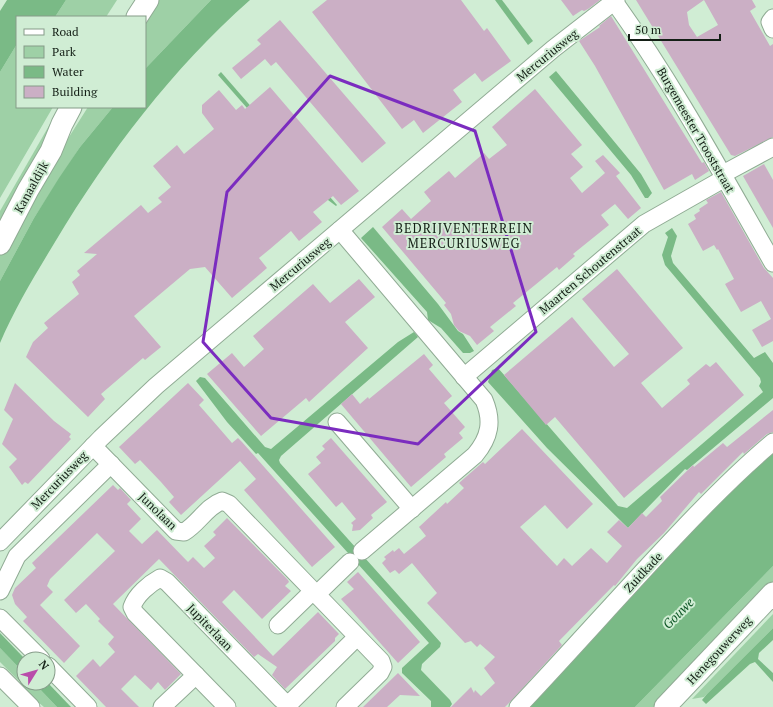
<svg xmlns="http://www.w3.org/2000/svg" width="773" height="707" font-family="'PT Serif',serif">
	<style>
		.green { fill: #9ed0a6 }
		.water { fill: #7aba86 }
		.building { fill: #cbafc5; fill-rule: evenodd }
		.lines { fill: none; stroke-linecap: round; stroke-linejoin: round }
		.minor-casing { stroke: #90ab94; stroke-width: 19 }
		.major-casing { stroke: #90ab94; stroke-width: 23 }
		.minor { stroke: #fff; stroke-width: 17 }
		.major { stroke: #fff; stroke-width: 21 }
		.marked { fill: none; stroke: #7b2cbf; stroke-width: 3; stroke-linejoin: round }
		.labels { text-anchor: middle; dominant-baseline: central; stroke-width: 4; stroke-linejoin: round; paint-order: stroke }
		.street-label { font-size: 12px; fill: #141f16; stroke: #d0edd4 }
		.neighbourhood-label { font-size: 13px; letter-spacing: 1px; fill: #141f16; stroke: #d0edd4 }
		.water-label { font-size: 13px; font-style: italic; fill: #0e5626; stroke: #d0edd4 }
	</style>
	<rect width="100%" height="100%" fill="#d0edd4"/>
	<g class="green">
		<polygon points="66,0 117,0 106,17 55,17"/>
		<polygon points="152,0 211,0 145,69 145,17"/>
		<polygon points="17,44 17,107 53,107 0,198 0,72"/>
		<polygon points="88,107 113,107 80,147 34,218 0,281 0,253 38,186"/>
		<polygon points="65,108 0,223 0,211 58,110"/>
		<polygon points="773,566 773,582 656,707 635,707"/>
		<polygon points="773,614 773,628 704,697 692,699"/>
		<polygon points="0,648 24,673 24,683 34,683 57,707 44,707 38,702 36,704 18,686 21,683 0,662"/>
	</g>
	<g class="water">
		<polygon points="7,0 66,0 55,17 17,17 17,44 0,72 0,11"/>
		<path d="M211,0H250C172,69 109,152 55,242C35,275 15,308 0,343V281L34,218L59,178L80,147L113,107H145V69Z"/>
		<polygon points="495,0 502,0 533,41 528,45"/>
		<polygon points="556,71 641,174 652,193 648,198 645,198 631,175 549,77"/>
		<polygon points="221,72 337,205 336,206 328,200 218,75"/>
		<polygon points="373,227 438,304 458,331 463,334 474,351 470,353 463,353 441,328 428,320 427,312 361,238"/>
		<polygon points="672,228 677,236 671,256 673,263 754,358 765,352 773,363 773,398 687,470 685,469 628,528 547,448 488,382 492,370 498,368 618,506 627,508 763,392 759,386 761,382 760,378 665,265 662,255 668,237 665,233"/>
		<polygon points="414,332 418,337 281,456 279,460 280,463 441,643 440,647 422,664 421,670 450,700 452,704 450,707 431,707 431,701 402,673 402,668 429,643 258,453 256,454 227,422 196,381 200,377 205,378 265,447 271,449 398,342"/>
		<polygon points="773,448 773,566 635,707 526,707 685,533"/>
		<polygon points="773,628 773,640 759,653 758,659 773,673 773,682 755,662 750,664 706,704 702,700 707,694"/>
		<polygon points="0,633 25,659 24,673 0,648"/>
		<polygon points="34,683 48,683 71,707 57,707"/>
	</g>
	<g class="building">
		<polygon points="327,0 461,0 484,31 487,28 511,61 482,82 475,73 453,90 462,102 423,133 414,120 402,129 312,12"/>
		<polygon points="561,0 600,0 588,9 584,11 582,10 573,16"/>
		<path d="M636,0H752L756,7L750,11L770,46L773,44V137L735,156L731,155ZM704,0L718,25L697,37L689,25L687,12Z"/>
		<polygon points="611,16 702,163 704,162 709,171 695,180 692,174 664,190 595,66 579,41 600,27 599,26"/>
		<polygon points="280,20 386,143 362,163 276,62 271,66 265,59 241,79 232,68 261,44 257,40"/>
		<polygon points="270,87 359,191 341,205 333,196 313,212 322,222 299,241 291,231 270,249 259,258 267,268 232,298 205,267 190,269 134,316 161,347 145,360 143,358 101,394 105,399 88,417 26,357 33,342 48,328 44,323 79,294 72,282 80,275 77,271 97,254 84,253 141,205 148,213 162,202 158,198 171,187 153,166 177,145 184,154 214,129 202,113 202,105 219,90 236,110 242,105 245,109"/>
		<polygon points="535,89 582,145 571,154 583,167 570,178 582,193 605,173 595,161 603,155 620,173 616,176 641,208 628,219 615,204 601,215 609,225 573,254 575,256 559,270 557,267 513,303 516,306 490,327 494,331 477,345 470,336 459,331 454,325 451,314 444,305 446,303 382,227 402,209 411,219 431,201 424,192 449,171 455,178 484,153 489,159 507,145 492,127"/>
		<polygon points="764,164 773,180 773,228 743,176"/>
		<polygon points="721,192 764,268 773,278 773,341 762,347 752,330 771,319 761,301 741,312 725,284 734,279 718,249 717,250 714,245 703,251 688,224 696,219 694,215 700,211 699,209 708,203 706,200"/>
		<polygon points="617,269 683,348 641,383 662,408 690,384 687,380 706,364 710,367 716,362 744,395 624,498 555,417 546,425 504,375 572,317 614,367 629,354 582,299"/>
		<polygon points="359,279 375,297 345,322 368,348 309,402 306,398 261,436 207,374 232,353 244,367 264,349 253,336 313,284 330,303"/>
		<polygon points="424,354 433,365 429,369 452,396 444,403 465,427 459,433 463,438 444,454 446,457 411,487 341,404 352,394 360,404 368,397 369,399"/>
		<polygon points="15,383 54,421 71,434 69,437 71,439 28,484 25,482 22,485 9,467 17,459 2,444 13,419 4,410"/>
		<polygon points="188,383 204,400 199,405 213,421 232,443 238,438 242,442 335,547 312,567 244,490 256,479 240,461 181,515 169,502 174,497 161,482 140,460 135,464 119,447"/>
		<polygon points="773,410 773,432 767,434 744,454 743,452 701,494 699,492 664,533 637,559 615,586 614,585 559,641 562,645 509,703 505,707 451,707 471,687 474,693 475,690 481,696 495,683 484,668 495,657 480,644 477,647 471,641 465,643 427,603 437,593 412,563 399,574 395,570 390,573 382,563 386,559 384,557 393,550 394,552 399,548 404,554 426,536 419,527 446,502 447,504 464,488 459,483 483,462 485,464 522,429 593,504 567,529 545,505 520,527 557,566 564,558 572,566 591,548 607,563 622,546 607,532 619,520 628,528 642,513 646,517 662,501 660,497 693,465 694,467 723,443 727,447"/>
		<polygon points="331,438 387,502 371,515 373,518 360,530 352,531 353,525 351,523 356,519 342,502 336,507 308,474 321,463 316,457 325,449 322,446"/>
		<polygon points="113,485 118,490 120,488 131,500 127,504 141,519 129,531 142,544 157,530 188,562 193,557 204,568 215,558 204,546 216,535 213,532 227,518 288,580 289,582 285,586 291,591 262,619 234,590 222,602 273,656 318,612 339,634 335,638 335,641 285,689 272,675 277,667 258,654 254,657 159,559 113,604 181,674 165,690 158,682 151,690 135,675 121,689 139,707 106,707 76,676 93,659 100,667 115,652 108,644 114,637 98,621 100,619 86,604 76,613 64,600 115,551 97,533 50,579 47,586 53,592 40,605 80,646 64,663 23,621 27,617 15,604 12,595 15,588 36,568 32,563"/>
		<polygon points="358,572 420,642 398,663 341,599 354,589 347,582"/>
		<polygon points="398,673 420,696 400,695 387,707 363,707"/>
	</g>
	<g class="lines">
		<defs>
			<g id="minor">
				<path d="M613,0C673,83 722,174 773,263"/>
				<polyline points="773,18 770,22 773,29"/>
				<polyline points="723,174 773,147"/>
				<path d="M340,230L484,400C493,421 490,437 475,455L362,551"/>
				<polyline points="464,377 644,224 725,178"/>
				<polyline points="337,422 412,509"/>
				<path d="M93,446L176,531L184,532C198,524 207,506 222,501L229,504L381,661L383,667L380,673L345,707"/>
				<polyline points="0,542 101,438 156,386 553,49 616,0"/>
				<polyline points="0,591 17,556 111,464"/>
				<polyline points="316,595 350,562"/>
				<polyline points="0,618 41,659"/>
				<polyline points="278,625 313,591"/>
				<polyline points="48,666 88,707"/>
				<polyline points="0,676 31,707"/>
				<polyline points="162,707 196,675"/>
				<path d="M227,707L135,613L132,607C136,595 149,584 160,578L167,582L281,699L286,703L291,702L357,637"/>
				<path d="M518,707C571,651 622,593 675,537C706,504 738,471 773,442"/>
			</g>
			<g id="major">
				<polyline points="137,17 148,0"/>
				<polyline points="0,244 28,190 51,151 62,124 71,107"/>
				<polyline points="665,707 773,593"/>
			</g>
		</defs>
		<use href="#minor" class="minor-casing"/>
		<use href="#major" class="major-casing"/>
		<use href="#minor" class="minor"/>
		<use href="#major" class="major"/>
	</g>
	<path class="marked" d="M330,76L475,131L536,332L418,444L271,418L203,342L227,192Z"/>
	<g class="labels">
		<g class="street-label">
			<text transform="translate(547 55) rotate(-39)">Mercuriusweg</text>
			<text transform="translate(696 130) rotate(60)">Burgemeester Trooststraat</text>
			<text transform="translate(31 187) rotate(-61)">Kanaaldijk</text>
			<text transform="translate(300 264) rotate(-40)">Mercuriusweg</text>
			<text transform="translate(590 270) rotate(-40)">Maarten Schoutenstraat</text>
			<text transform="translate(59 480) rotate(-46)">Mercuriusweg</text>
			<text transform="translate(158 511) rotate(44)">Junolaan</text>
			<text transform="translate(643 572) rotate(-47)">Zuidkade</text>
			<text transform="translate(210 627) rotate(46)">Jupiterlaan</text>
			<text transform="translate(719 650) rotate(-47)">Henegouwerweg</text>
		</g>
		<g class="neighbourhood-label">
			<text x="464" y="228">BEDRIJVENTERREIN<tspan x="464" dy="15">MERCURIUSWEG</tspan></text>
		</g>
		<g class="water-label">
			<text transform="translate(678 613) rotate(-45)">Gouwe</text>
		</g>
	</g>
	<rect x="16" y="16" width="130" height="92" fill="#d0edd4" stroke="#859b88"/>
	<rect x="24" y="29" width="20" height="6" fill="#ffffff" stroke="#859b88"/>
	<text x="52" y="36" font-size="12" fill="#141f16">Road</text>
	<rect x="24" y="46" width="20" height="12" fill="#9ed0a6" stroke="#859b88"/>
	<text x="52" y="56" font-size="12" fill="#141f16">Park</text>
	<rect x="24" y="66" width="20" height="12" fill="#7aba86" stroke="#859b88"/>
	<text x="52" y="76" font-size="12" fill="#141f16">Water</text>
	<rect x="24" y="86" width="20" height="12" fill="#cbafc5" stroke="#859b88"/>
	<text x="52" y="96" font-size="12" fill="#141f16">Building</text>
	<g transform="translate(36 671) rotate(53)"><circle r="19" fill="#d0edd4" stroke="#859b88"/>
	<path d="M0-3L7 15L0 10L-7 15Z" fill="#b94caa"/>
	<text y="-6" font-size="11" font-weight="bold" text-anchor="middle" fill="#141f16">N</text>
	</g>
	<path d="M629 34v6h91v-6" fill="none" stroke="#141f16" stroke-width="2"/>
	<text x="635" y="34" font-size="12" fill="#141f16" stroke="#d0edd4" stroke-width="3" paint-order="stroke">50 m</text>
</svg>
